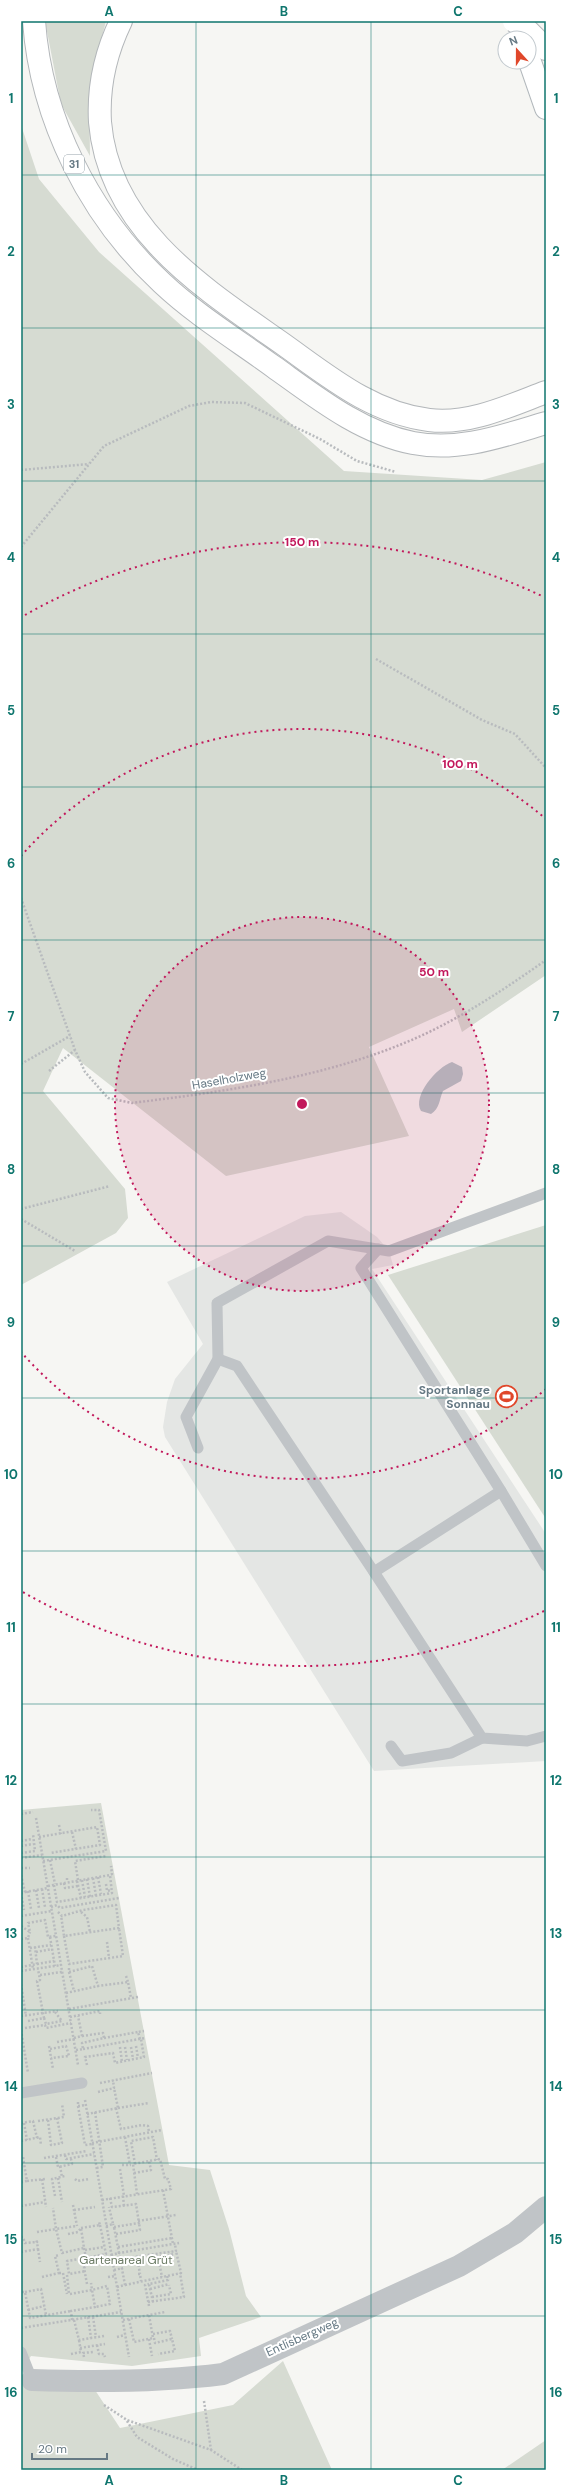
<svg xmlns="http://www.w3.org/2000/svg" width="567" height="2491" font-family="'DM Sans',sans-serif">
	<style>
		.built { fill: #e4e6e4 }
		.green { fill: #d6dbd2 }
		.water { fill: #b6c4c7 }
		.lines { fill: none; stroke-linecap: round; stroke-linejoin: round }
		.secondary-casing { stroke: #b2b8bc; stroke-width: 24 }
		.highway-casing { stroke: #b3b7ba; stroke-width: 24 }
		.path { stroke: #b8bbbe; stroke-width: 2.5; stroke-dasharray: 2 2; stroke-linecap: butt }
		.lane { stroke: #c0c4c7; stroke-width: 11 }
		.street { stroke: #c0c4c7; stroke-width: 22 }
		.secondary { stroke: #fff; stroke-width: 22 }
		.highway { stroke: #fff; stroke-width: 22 }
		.highway-bridge-casing { stroke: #b3b7ba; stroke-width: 24; stroke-linecap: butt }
		.highway-bridge { stroke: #fff; stroke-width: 22 }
		.grid { fill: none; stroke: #0f766e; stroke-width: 1; stroke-opacity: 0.55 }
		.ring { fill: none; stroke: #c2185b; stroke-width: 2; stroke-dasharray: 2 4 }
		.labels { text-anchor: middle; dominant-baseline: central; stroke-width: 4; stroke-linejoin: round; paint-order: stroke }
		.shield { fill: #fff; stroke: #94a1a9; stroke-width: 1 }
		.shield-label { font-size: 11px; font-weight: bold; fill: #667984 }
		.street-label { font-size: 12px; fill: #667984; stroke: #fff }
		.poi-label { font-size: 12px; font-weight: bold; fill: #667984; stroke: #fff; text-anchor: end }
		.park-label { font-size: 12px; fill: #6b7b65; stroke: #fff }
		.centre { fill: #c2185b; stroke: #fff; stroke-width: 2 }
		.ring-label { font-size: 12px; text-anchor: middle; font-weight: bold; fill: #c2185b; stroke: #fff; stroke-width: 4; stroke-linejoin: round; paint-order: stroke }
		.neatline { fill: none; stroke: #0f766e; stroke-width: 1.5 }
		.grid-label { font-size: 13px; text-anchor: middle; font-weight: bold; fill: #0f766e }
	</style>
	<rect width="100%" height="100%" fill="#f6f6f3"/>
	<polygon class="built" points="341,1212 377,1237 389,1251 393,1265 372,1269 546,1534 546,1761 374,1771 165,1437 163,1427 167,1402 175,1379 203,1344 167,1282 305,1216"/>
	<g class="green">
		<polygon points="45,21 106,21 89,89 90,156 61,104"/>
		<polygon points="21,125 39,179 99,252 344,471 482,480 546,462 546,975 462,1032 454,1009 369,1047 409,1136 226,1176 63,1048 43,1091 125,1189 128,1218 116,1233 21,1285"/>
		<polygon points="546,1225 546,1519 388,1275"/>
		<polygon points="101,1803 169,2165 210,2170 229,2229 246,2296 261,2317 199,2338 201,2356 132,2366 31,2356 21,2371 21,1810"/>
		<polygon points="283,2361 332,2470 21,2470 21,2379 95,2390 120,2428 233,2405"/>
		<polygon points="546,2440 546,2470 502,2470"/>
	</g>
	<path class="water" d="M452,1062L462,1067L463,1074L461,1081L443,1091C439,1100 440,1108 431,1114L421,1111C412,1096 437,1067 452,1062Z"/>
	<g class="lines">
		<defs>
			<polyline id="secondary" points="529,59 546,108"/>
			<g id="highway">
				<path d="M34,21C41,120 90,216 162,283C196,315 237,340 274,367C316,397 361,433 413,443C459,452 502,436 546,423"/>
				<path d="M121,21C106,52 98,87 100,122C109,229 203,288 283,344C328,376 372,413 429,420C469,425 509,406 546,392"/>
				<polyline points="518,21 546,49"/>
			</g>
		</defs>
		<use href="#secondary" class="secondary-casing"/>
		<use href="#highway" class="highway-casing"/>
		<g class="path">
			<polyline points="21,470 89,464"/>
			<polyline points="21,547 104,446 189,406 211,402 245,403 320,439 357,461 396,472"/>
			<polyline points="376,659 482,720 515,734 546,768"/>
			<path d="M21,898L75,1050L85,1072L108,1098L132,1103C221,1092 314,1079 397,1046C451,1025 499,993 546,960"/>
			<polyline points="21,1064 70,1036"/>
			<polyline points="49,1071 75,1050"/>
			<polyline points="21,1209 110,1186"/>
			<polyline points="21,1219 75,1251"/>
			<polyline points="21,1814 33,1812"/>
			<polyline points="36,1818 78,2065"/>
			<polyline points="59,1825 61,1834"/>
			<polyline points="72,1832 76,1849"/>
			<polyline points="39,1837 97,1827 100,1845 50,1853"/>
			<polyline points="21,1841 32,1839"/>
			<polyline points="21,1846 33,1844"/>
			<polyline points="21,1853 35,1851 33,1834"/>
			<polyline points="21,1858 42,1855"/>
			<polyline points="50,1860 55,1884"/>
			<polyline points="43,1861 106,1851 99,1810 91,1810"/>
			<polyline points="21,1868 30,1868"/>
			<polyline points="21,1875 25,1892 21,1893"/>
			<polyline points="98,1877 101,1894"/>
			<polyline points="67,1878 67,1882"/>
			<polyline points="93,1878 96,1896"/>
			<polyline points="87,1879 90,1897"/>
			<polyline points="78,1880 75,1861 106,1856"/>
			<polyline points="82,1880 85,1897"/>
			<polyline points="77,1881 81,1898"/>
			<polyline points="64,1883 65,1888 78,1886"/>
			<polyline points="106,1884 107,1891 111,1890"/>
			<polyline points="54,1885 57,1902 112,1893 110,1875"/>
			<polyline points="48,1886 110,1875 112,1874 111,1866"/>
			<polyline points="42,1889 45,1907"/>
			<polyline points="36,1890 39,1908"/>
			<polyline points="28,1891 31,1909"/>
			<polyline points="25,1892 48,1888"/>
			<polyline points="21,1893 24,1910"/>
			<polyline points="51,1907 57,1905 60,1908 119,1898"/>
			<polyline points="58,1912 62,1916 83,1910 116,1905 119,1928 64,1936 61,1915"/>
			<polyline points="81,1912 87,1917 90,1932"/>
			<polyline points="21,1916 52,1911"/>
			<polyline points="21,1926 30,1932 28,1923 45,1920 48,1937 56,1936"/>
			<polyline points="64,1936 69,1964 123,1956 119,1928"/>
			<polyline points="50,1937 55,1966"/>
			<polyline points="28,1938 33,1969"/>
			<polyline points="21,1939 28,1938 30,1932"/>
			<polyline points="107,1942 109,1958"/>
			<polyline points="30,1948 51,1945"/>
			<polyline points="36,1952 52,1949"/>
			<polyline points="37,1964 54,1961"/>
			<polyline points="21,1967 37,1964 35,1947"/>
			<polyline points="69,1968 69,1972 92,1966 98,1986 128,1982 131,1998"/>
			<polyline points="21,1971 61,1965"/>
			<polyline points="69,1972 74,1991"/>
			<polyline points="40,1975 62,1972"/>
			<polyline points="126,1976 128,1982"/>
			<polyline points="21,1984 26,2016"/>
			<polyline points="66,1993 98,1986"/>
			<polyline points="69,2009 138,1997"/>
			<polyline points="21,2016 58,2011"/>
			<polyline points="70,2017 100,2011 100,2014"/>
			<polyline points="44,2018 46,2024 62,2021 55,2012"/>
			<polyline points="28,2021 44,2018 37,1981 40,1980 38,1969"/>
			<polyline points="25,2028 45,2025 46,2028 71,2023"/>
			<polyline points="21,2030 28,2073"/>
			<polyline points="74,2038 82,2036 78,2016"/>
			<polyline points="104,2038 138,2032"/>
			<polyline points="140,2039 138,2032 144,2031"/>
			<polyline points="57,2042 74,2039"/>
			<polyline points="49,2046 53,2069"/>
			<polyline points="136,2046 138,2058"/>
			<polyline points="120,2047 122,2062"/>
			<polyline points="125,2047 127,2060"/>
			<polyline points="131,2047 133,2059"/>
			<polyline points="50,2049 66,2046 69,2056 51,2058"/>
			<polyline points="83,2049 145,2038"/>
			<polyline points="76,2050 83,2049 82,2043 104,2038 103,2033 82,2036"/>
			<polyline points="87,2065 85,2057 113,2053 115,2063 144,2057 141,2039"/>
			<polyline points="100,2083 152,2073"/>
			<polyline points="98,2092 114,2088 113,2080"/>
			<polyline points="85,2100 129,2357"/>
			<polyline points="78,2102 78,2106 86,2105"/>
			<polyline points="78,2106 85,2145 92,2144"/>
			<polyline points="116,2108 121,2129 142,2125 148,2126 149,2132"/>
			<polyline points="118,2108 149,2103"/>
			<polyline points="95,2112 103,2167 96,2168"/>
			<polyline points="87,2114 118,2108 114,2088"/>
			<polyline points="48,2120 51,2145 62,2143 57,2118"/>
			<polyline points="33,2121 37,2138"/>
			<polyline points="38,2121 64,2117 62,2104"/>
			<polyline points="21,2123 34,2121"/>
			<polyline points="24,2123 27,2140"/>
			<polyline points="125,2137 130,2165"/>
			<polyline points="21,2141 40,2137 41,2145"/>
			<polyline points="92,2143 162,2130"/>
			<polyline points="65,2155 66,2159 94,2154"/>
			<polyline points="56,2157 58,2167 72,2164 71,2159"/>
			<polyline points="44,2158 87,2151"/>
			<polyline points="21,2164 24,2164 23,2156"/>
			<polyline points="135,2164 131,2141 153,2137 157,2160"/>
			<polyline points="122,2165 131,2165"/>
			<polyline points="60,2166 62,2177"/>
			<polyline points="120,2169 124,2196"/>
			<polyline points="134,2173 151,2170 149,2161"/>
			<polyline points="58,2178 62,2202"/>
			<polyline points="42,2179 46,2207"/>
			<polyline points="75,2179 77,2181 89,2179"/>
			<polyline points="27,2181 45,2179"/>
			<polyline points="21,2182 27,2181 24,2164"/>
			<polyline points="21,2188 21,2182"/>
			<polyline points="163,2190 173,2244"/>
			<polyline points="55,2196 52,2179 65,2176"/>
			<polyline points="123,2196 124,2206"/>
			<polyline points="110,2198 112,2207 136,2204 139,2223 114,2227 113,2224"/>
			<polyline points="102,2200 171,2189 168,2179 165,2179 160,2159 133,2164 137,2194"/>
			<polyline points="73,2205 77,2226"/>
			<polyline points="21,2206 45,2202"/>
			<polyline points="74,2210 95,2207"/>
			<polyline points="138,2221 176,2215"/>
			<polyline points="100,2225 106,2254 86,2258 87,2264 112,2260"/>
			<polyline points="106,2226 113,2224 109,2207"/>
			<polyline points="81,2228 100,2225 99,2222"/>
			<polyline points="37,2232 56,2229 53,2208"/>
			<polyline points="68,2234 78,2232 81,2228 84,2248 62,2253 56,2229 77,2226"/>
			<polyline points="116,2234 140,2230 139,2223"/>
			<polyline points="21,2237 23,2237 25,2243 37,2242 36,2240"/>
			<polyline points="118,2247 172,2238"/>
			<polyline points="84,2248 86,2258 67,2261 69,2274 86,2271"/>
			<polyline points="38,2249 40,2262"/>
			<polyline points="85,2250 104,2247"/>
			<polyline points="21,2252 38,2249 37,2242"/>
			<polyline points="111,2255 119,2253 114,2227"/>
			<polyline points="137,2257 140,2274"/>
			<polyline points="156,2257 172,2255 171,2251"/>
			<polyline points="158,2257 162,2277"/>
			<polyline points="120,2259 176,2251 175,2244"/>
			<polyline points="114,2270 123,2268"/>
			<polyline points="21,2271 21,2272"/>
			<polyline points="59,2273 63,2273 67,2294"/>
			<polyline points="138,2274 140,2274 141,2281"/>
			<polyline points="67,2275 69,2294"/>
			<polyline points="42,2277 59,2273 55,2256 60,2255"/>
			<polyline points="108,2277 115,2276"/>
			<polyline points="87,2284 84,2268 87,2264"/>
			<polyline points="125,2285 181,2273 176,2251"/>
			<polyline points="117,2287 125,2285 119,2253 179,2243"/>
			<polyline points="150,2289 169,2284"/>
			<polyline points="22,2292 25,2292 30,2318 71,2311"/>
			<polyline points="25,2292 41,2289 46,2315"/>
			<polyline points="70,2294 92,2290 91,2283"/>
			<polyline points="152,2297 171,2294 169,2285"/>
			<polyline points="148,2302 184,2297 180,2273"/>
			<polyline points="153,2302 149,2284 168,2280 167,2275"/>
			<polyline points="149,2306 145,2285 149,2284"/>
			<polyline points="28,2310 44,2306"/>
			<polyline points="88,2317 91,2338"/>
			<polyline points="93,2317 96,2337"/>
			<polyline points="129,2319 134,2342 153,2338 149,2315"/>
			<polyline points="72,2320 71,2311 95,2307 92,2290 107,2286 110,2304 95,2307"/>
			<polyline points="74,2320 79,2340 104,2336"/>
			<polyline points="123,2320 165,2312"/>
			<polyline points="21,2328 121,2312"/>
			<polyline points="153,2334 170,2331 172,2339"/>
			<polyline points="117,2337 125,2335"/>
			<polyline points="154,2338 155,2343 172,2339 175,2351 158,2354"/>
			<polyline points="149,2339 152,2356"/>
			<polyline points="97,2345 99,2354 104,2354 105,2357"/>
			<polyline points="80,2348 105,2344"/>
			<polyline points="71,2354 81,2352 79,2340"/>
			<polyline points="84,2357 83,2353 93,2352"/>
			<polyline points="204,2401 211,2450"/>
			<polyline points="104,2405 127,2420 211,2450 242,2470"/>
			<polyline points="127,2421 137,2437 173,2459 198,2470"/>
		</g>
		<g class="lane">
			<polyline points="218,1359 237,1366 374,1572 501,1491 361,1268 378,1249"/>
			<polyline points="198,1448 186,1417 218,1359 217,1303 328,1241 389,1251 546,1193"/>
			<polyline points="501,1491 546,1566"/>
			<polyline points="374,1572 482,1738 527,1741 546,1736"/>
			<polyline points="391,1746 402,1761 451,1753 482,1738"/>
			<polyline points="21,2093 82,2083"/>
			<polyline points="21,2352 32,2380"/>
		</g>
		<path class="street" d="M32,2380C94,2382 162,2382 223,2374L459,2266L515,2233L546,2207"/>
		<use href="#secondary" class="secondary"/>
		<use href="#highway" class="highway"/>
		<defs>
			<polyline id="highway-bridge" points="514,21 525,28"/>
		</defs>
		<use href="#highway-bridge" class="highway-bridge-casing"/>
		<use href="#highway-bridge" class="highway-bridge"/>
	</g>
	<path class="grid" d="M196,21V2470M371,21V2470M21,175H546M21,328H546M21,481H546M21,634H546M21,787H546M21,940H546M21,1093H546M21,1246H546M21,1398H546M21,1551H546M21,1704H546M21,1857H546M21,2010H546M21,2163H546M21,2316H546"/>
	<circle cx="302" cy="1104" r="187" fill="#c2185b" fill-opacity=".12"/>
	<g class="ring">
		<circle cx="302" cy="1104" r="187"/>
		<path d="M546 1389A375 375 0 0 1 21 1352M21 856A375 375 0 0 1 546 819"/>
		<path d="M544 1611A562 562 0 0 1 21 1591M25 615A562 562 0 0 1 544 597"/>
	</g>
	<defs>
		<symbol id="stadium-ring" viewBox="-11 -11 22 22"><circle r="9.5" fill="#fff" stroke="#e0472a" stroke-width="1.5"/><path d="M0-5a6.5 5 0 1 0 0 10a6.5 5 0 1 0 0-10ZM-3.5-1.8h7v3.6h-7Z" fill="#e0472a"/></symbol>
	</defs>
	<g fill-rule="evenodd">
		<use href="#stadium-ring" x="494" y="1384" width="25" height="25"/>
	</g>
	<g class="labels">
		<rect class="shield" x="64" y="155" width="20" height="18" rx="3"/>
		<g class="shield-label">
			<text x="74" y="164">31</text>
		</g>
		<g class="street-label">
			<text transform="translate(229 1079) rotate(-10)">Haselholzweg</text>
			<text transform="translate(302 2337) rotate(-24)">Entlisbergweg</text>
		</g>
		<g class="poi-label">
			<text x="490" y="1390">Sportanlage<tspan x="490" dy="14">Sonnau</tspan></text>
		</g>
		<g class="park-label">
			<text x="126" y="2260">Gartenareal Grüt</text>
		</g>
	</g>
	<circle cx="302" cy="1104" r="6" class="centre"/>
	<g class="ring-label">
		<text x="302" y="546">150 m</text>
		<text x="460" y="768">100 m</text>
		<text x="434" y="976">50 m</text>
	</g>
	<rect width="567" height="2491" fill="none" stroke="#ffffff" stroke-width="44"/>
	<g transform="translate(517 50) rotate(339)"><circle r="19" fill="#ffffff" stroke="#c2c9ce"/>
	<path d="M0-3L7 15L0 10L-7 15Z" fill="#e0472a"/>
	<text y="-6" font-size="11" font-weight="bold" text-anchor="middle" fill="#667984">N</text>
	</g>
	<path d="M32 2453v6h75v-6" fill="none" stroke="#667984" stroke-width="2"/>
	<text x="38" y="2453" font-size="12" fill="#667984" stroke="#ffffff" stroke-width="3" paint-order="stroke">20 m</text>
	<rect x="22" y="22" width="523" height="2447" class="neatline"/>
	<g class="grid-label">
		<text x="109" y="16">A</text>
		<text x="284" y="16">B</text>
		<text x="458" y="16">C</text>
		<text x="11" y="103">1</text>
		<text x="556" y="103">1</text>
		<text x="11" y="256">2</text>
		<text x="556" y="256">2</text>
		<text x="11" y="409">3</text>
		<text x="556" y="409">3</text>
		<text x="11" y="562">4</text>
		<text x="556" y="562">4</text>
		<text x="11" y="715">5</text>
		<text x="556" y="715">5</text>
		<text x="11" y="868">6</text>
		<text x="556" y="868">6</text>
		<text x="11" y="1021">7</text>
		<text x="556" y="1021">7</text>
		<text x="11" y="1174">8</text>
		<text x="556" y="1174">8</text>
		<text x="11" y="1327">9</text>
		<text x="556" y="1327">9</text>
		<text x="11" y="1479">10</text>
		<text x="556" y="1479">10</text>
		<text x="11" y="1632">11</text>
		<text x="556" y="1632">11</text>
		<text x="11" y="1785">12</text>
		<text x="556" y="1785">12</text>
		<text x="11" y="1938">13</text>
		<text x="556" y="1938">13</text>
		<text x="11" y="2091">14</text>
		<text x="556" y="2091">14</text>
		<text x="11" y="2244">15</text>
		<text x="556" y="2244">15</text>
		<text x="11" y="2397">16</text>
		<text x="556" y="2397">16</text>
		<text x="109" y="2485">A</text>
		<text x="284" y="2485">B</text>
		<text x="458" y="2485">C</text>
	</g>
</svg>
